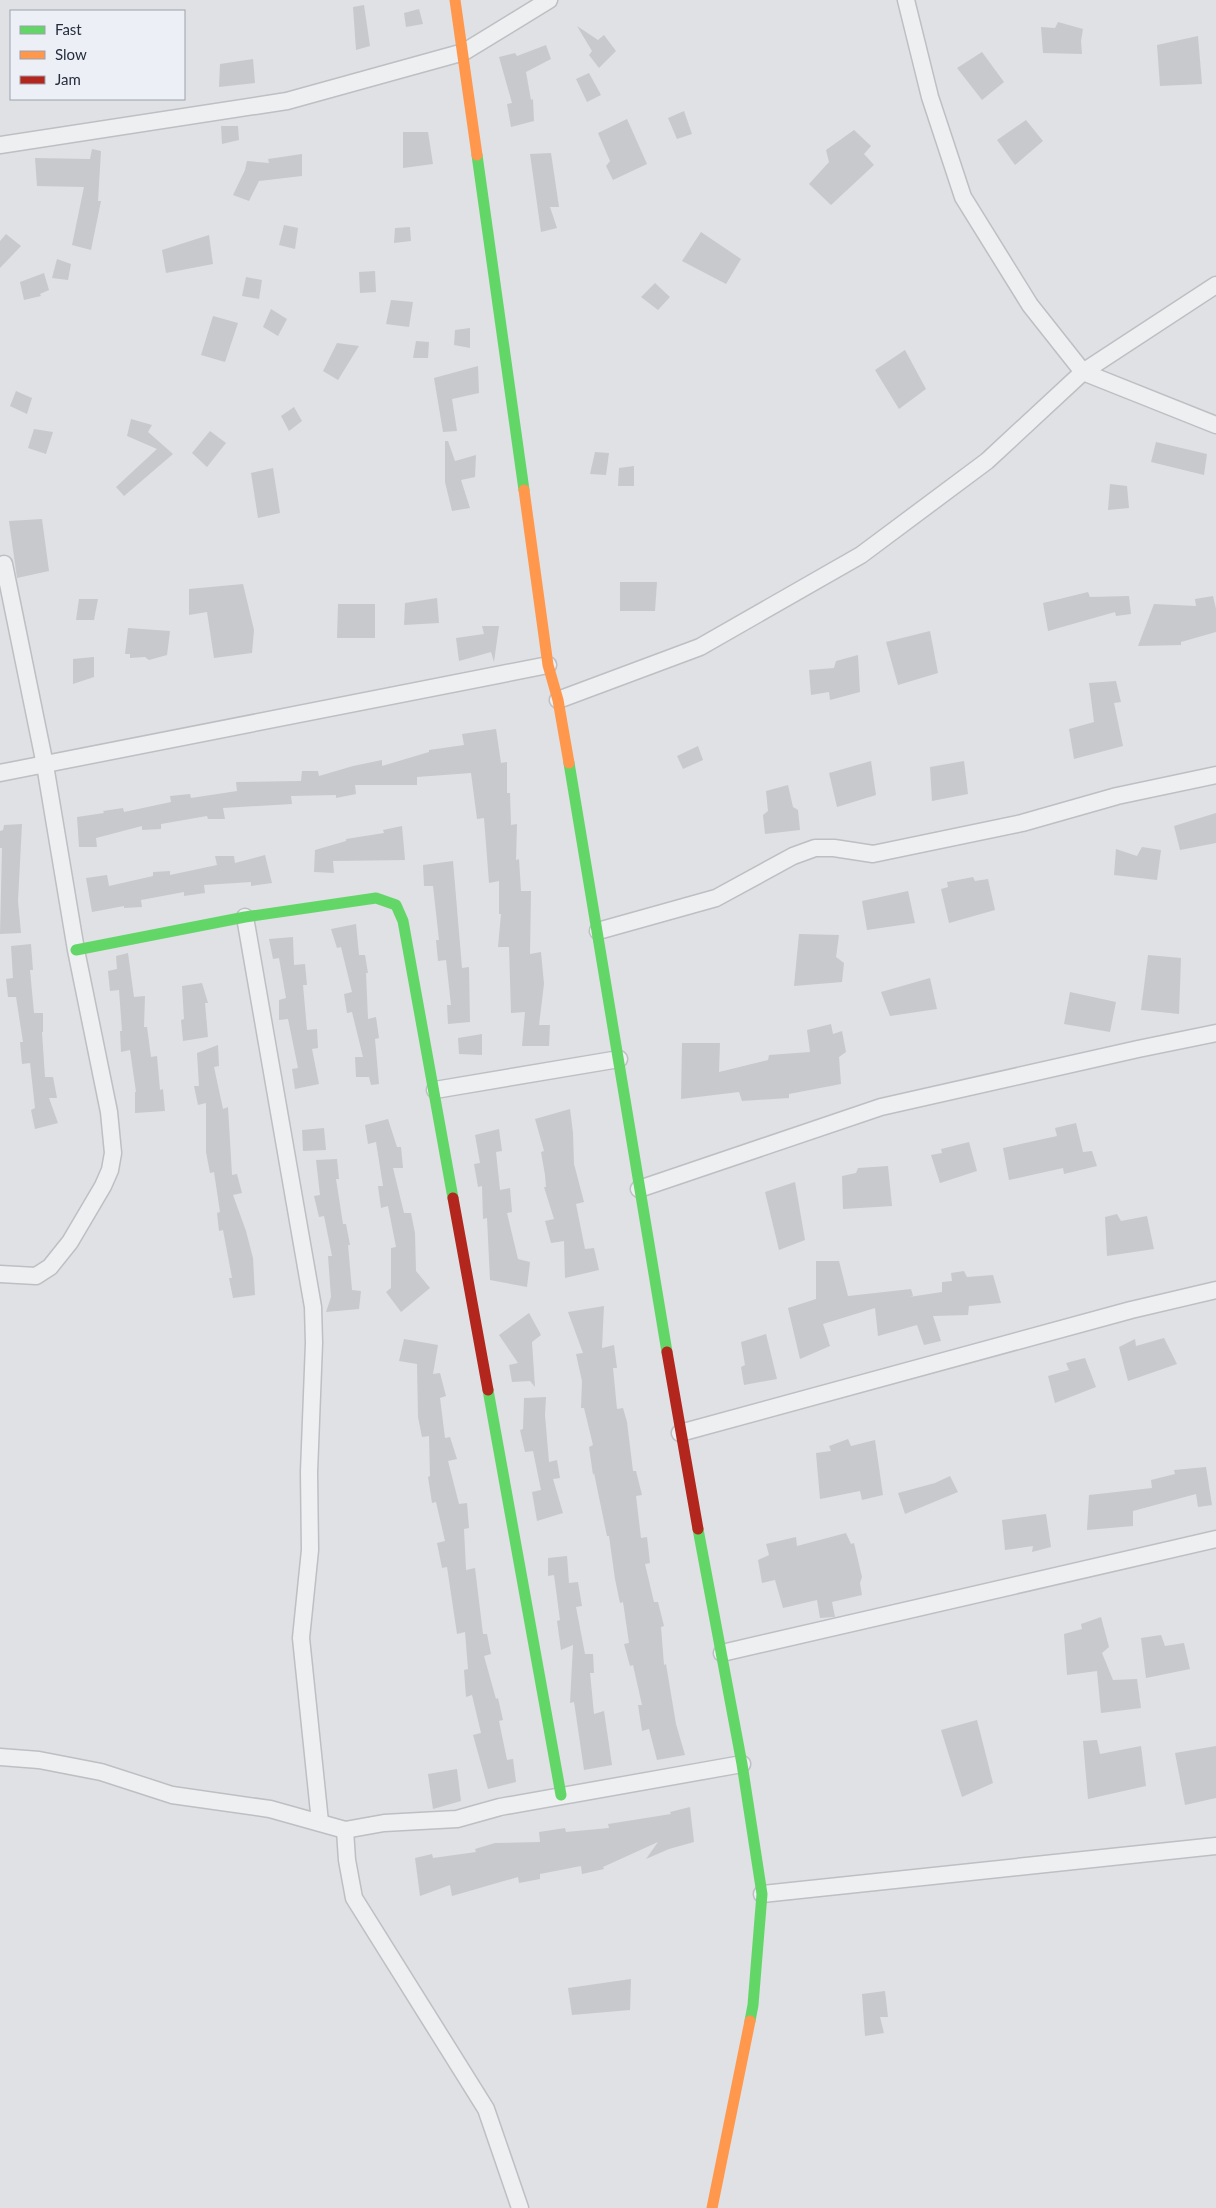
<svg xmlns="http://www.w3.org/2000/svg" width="1216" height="2208" font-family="Lato,sans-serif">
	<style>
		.building { fill: #c7c9cd }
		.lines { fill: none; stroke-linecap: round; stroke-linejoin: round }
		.street-casing { stroke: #bdbfc3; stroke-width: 19 }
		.street { stroke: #eeeff1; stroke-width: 16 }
		.fast { stroke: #63d668; stroke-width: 11 }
		.slow { stroke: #ff974d; stroke-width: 11 }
		.jam { stroke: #b3261e; stroke-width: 11 }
	</style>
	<rect width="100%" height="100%" fill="#dfe1e5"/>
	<g class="building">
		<polygon points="364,5 370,46 356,50 353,7"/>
		<polygon points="419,9 423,24 406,27 404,13"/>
		<polygon points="1058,22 1083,29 1081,41 1082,54 1043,53 1041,27 1055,28"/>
		<polygon points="577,26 598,40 604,35 616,51 599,68 589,55 592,51"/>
		<polygon points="1198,36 1202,84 1160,86 1157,45"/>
		<polygon points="546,45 551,59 526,72 531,100 533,99 534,121 511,127 507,104 512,103 499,57 515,53 517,56"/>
		<polygon points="982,52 1004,82 982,100 957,68"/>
		<polygon points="253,59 255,83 219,87 220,64"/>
		<polygon points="589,73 601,95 587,102 576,79"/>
		<polygon points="684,111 692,134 677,139 668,118"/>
		<polygon points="627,119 647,164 613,180 606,166 610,161 598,133"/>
		<polygon points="1026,120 1043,141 1015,165 997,140"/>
		<polygon points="221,126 238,126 239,140 222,144"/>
		<polygon points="854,130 871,146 864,154 874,165 831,205 809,184 829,162 826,150"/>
		<polygon points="403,132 428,132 433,164 403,168"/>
		<polygon points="92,149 101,151 98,201 101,201 91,250 72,245 84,187 37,186 35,158 90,159"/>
		<polygon points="551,153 559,207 550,207 557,228 541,232 530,154"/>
		<polygon points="302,154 302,176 259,181 249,201 233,195 245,170 247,161 269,163 268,159"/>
		<polygon points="284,225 298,228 295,249 279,245"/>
		<polygon points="410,227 411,241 394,243 395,228"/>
		<polygon points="701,232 741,259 726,284 682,261"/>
		<polygon points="6,234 21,246 0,268 0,241"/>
		<polygon points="209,235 213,264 166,273 162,250"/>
		<polygon points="57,259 71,264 68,280 52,278"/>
		<polygon points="375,271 376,292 360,293 359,272"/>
		<polygon points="44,273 49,290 40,294 41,296 24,300 20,282"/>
		<polygon points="246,277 262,280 259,299 242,296"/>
		<polygon points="655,283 670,297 658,310 641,297"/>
		<polygon points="391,300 413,302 409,327 386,324"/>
		<polygon points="271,309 287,319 278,336 263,327"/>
		<polygon points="213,316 238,323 225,362 201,355"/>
		<polygon points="470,328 470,348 454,345 455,330"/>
		<polygon points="416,341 429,342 428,358 413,358"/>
		<polygon points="337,343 359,346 338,380 323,371"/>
		<polygon points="905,350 926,389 899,409 875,370"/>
		<polygon points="478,366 479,393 452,399 457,431 443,432 434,378"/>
		<polygon points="16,391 32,398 27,414 10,406"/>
		<polygon points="294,407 302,421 289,431 281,416"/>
		<polygon points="131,419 152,425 148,432 173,454 124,496 116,487 157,449 127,436"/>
		<polygon points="34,429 53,432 46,454 28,448"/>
		<polygon points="210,431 226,443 207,467 192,453"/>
		<polygon points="445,441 448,441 455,461 476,455 475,477 461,480 470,508 452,511 445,482"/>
		<polygon points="1156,442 1207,454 1204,475 1151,462"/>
		<polygon points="595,452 609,453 606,475 590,474"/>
		<polygon points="634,466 634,486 618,486 619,468"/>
		<polygon points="273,468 280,513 258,518 251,473"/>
		<polygon points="1110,484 1127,486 1129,508 1108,510"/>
		<polygon points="42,519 49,571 17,578 9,521"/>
		<polygon points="620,582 657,582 655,611 620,611"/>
		<polygon points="243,584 254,630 252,653 214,658 207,612 189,615 189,589"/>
		<polygon points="1088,592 1090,597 1129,596 1131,614 1116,616 1115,612 1048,631 1043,603"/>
		<polygon points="1213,596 1216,609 1216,632 1181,642 1181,645 1138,646 1154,604 1196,606 1195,599"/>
		<polygon points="437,598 439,623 404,625 405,603"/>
		<polygon points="79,599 98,599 94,620 76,620"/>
		<polygon points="338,604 375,604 375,638 337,638"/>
		<polygon points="482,626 499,626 494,662 491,652 459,661 456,638 484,634"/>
		<polygon points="128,628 170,631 167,655 149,660 145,657 130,658 130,654 125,654"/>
		<polygon points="930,631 938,673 898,685 886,642"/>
		<polygon points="858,655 860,692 830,700 829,692 811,695 809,670 834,668 836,661"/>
		<polygon points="94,657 94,677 73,684 73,659"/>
		<polygon points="1116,681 1121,702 1114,703 1123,746 1074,759 1069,729 1094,722 1089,683"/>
		<polygon points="496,729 501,763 507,762 507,793 510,793 511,825 517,824 516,860 519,859 521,891 531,891 530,954 541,952 544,984 539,1025 550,1025 549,1046 522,1046 525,1012 511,1013 509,947 498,947 501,914 499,914 499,881 489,883 484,818 477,819 471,773 417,777 417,785 355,785 356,794 336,798 336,795 291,796 292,804 223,808 225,819 208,819 207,816 161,824 161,829 142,830 142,826 96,838 97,847 79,847 77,817 104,813 103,811 123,808 124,812 171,802 170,796 190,794 191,798 237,791 236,782 301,781 302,771 318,771 319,776 353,766 382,760 382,766 429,752 429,750 464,745 462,734"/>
		<polygon points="698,746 703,760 683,769 677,756"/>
		<polygon points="871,761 876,795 837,807 829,773"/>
		<polygon points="964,761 968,794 932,801 930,767"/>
		<polygon points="788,785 793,807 798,810 800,830 765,834 763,815 768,811 766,791"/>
		<polygon points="1216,813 1216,843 1180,850 1174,826"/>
		<polygon points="22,824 18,901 21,933 0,934 2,848 0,848 0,831 3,830 4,825"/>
		<polygon points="402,826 405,860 333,861 334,873 314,872 315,850 346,841 346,839 384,833 383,830"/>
		<polygon points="1142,847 1161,850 1157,880 1114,875 1116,849 1137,856"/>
		<polygon points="265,855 272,883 251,886 251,882 204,885 205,893 184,896 184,892 141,900 142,907 124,908 124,906 92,912 86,878 107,875 109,886 153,876 153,872 170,871 170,875 217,865 215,856 234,856 235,863"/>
		<polygon points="453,861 462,968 469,967 470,1022 448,1024 447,1005 451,1005 446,960 438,961 436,940 439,940 433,886 424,886 423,865"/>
		<polygon points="973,877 975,881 988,879 995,910 949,923 941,889 948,887 947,882"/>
		<polygon points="908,891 915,923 867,930 862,901"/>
		<polygon points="356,924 359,955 365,955 368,973 366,973 368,1019 376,1017 379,1038 375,1039 379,1084 371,1085 369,1077 356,1077 355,1057 363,1057 352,1012 347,1013 344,994 352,992 341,947 337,948 331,929"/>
		<polygon points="799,934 839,935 836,957 844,963 842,982 794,986"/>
		<polygon points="293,937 294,965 305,964 307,985 303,985 307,1030 317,1029 318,1048 312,1049 319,1084 295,1089 292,1069 298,1068 288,1019 279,1020 279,1000 286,998 279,958 273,959 269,939"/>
		<polygon points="31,944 33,970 30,970 34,1013 43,1013 43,1032 42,1032 45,1077 53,1077 57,1098 49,1098 58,1123 35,1129 31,1110 35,1108 30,1063 22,1064 20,1042 23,1042 16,997 8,997 6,979 13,978 11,946"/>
		<polygon points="128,953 134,997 145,996 144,1027 147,1027 151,1057 157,1056 160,1090 163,1089 165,1111 135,1113 135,1092 136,1092 130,1050 121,1052 120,1031 122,1031 119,990 110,991 108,971 117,969 116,956"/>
		<polygon points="1148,955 1181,958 1179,1014 1141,1010"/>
		<polygon points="930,978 937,1009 890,1016 881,992"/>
		<polygon points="202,983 208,1003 205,1003 208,1037 183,1041 181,1020 184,1019 182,986"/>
		<polygon points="1070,992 1116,1002 1110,1032 1064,1024"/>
		<polygon points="831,1024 833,1034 842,1031 846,1052 839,1057 841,1084 789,1094 789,1098 742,1101 739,1092 681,1099 682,1043 720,1043 719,1072 768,1060 769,1055 810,1052 807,1030"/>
		<polygon points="482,1034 482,1055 459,1054 458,1038"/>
		<polygon points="218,1045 219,1066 214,1067 223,1109 228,1107 232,1175 237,1174 242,1193 233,1195 246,1231 253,1258 255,1295 233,1298 229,1278 232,1278 223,1230 219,1231 217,1213 220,1212 214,1172 210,1173 206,1152 206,1103 198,1105 194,1086 199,1086 197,1053"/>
		<polygon points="570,1109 573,1133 574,1164 584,1202 576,1204 585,1249 594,1248 599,1270 565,1278 564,1241 551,1243 545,1221 554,1219 544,1187 546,1187 545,1175 541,1152 544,1151 535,1119"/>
		<polygon points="388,1119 397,1147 401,1147 403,1168 393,1168 404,1213 411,1213 415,1233 416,1271 430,1288 401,1312 386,1292 391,1288 391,1248 396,1247 388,1206 381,1208 378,1186 383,1186 376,1142 368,1144 365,1125"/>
		<polygon points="1076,1123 1083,1152 1092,1151 1097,1166 1064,1174 1063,1168 1009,1180 1003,1148 1057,1136 1055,1128"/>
		<polygon points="324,1128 326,1150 303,1151 302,1130"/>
		<polygon points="499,1129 502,1151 496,1152 500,1190 510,1188 512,1212 507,1213 518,1259 530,1262 527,1287 490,1280 487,1218 483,1219 482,1186 478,1187 474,1164 480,1163 475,1135"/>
		<polygon points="969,1142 977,1171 940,1183 931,1155 942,1153 941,1149"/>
		<polygon points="337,1159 339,1179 336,1179 343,1224 346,1224 350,1245 348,1245 352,1290 361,1291 359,1309 326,1312 331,1297 328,1256 332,1256 324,1216 319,1217 314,1196 320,1195 316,1160"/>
		<polygon points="888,1166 892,1206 843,1209 842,1176 856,1173 858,1168"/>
		<polygon points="795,1182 805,1240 779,1250 765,1192"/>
		<polygon points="1117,1214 1121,1221 1147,1216 1154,1249 1107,1256 1105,1217"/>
		<polygon points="816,1261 839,1261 848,1296 911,1289 913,1296 909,1297 942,1292 942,1282 952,1281 951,1273 964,1271 967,1277 993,1275 1001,1303 969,1306 968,1315 933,1316 941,1341 924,1345 917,1325 878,1336 875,1308 823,1324 830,1346 800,1359 788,1308 816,1299"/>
		<polygon points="604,1306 602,1348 614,1345 617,1368 613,1368 617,1409 623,1408 627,1422 633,1471 636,1471 642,1495 636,1496 641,1538 647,1537 650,1563 645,1564 654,1602 658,1602 664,1626 661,1627 664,1665 666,1664 676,1724 685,1755 657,1760 649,1729 642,1731 638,1705 642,1705 633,1665 630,1666 624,1644 629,1643 623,1602 620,1603 615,1579 609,1536 607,1536 594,1473 593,1475 589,1447 593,1445 584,1408 581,1408 582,1381 576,1354 583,1353 568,1312"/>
		<polygon points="529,1313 541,1335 532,1342 535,1387 530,1381 512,1382 509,1365 518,1363 499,1335"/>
		<polygon points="766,1334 777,1379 744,1385 741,1367 745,1365 741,1342"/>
		<polygon points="1164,1338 1177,1364 1128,1381 1119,1347 1135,1339 1136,1346"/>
		<polygon points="404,1339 438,1345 433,1374 440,1373 446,1396 440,1398 445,1438 450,1437 457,1459 448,1461 459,1504 467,1503 469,1528 464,1529 466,1570 475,1568 483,1634 487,1634 491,1654 484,1656 496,1699 498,1698 503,1720 499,1721 507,1760 513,1759 516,1782 488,1789 473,1735 481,1733 472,1695 466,1697 464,1670 468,1669 465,1632 457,1634 447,1567 442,1568 437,1543 445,1541 436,1502 432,1503 428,1477 430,1476 429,1436 422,1437 418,1417 417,1364 399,1361"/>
		<polygon points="1085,1358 1096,1387 1055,1403 1048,1376 1069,1370 1066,1363"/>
		<polygon points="546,1397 545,1415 549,1462 557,1460 560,1478 553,1479 563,1513 537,1521 532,1492 541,1490 533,1451 525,1452 520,1430 523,1429 524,1398"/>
		<polygon points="848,1439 851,1446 875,1440 883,1495 862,1500 860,1491 820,1499 816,1453 831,1451 829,1446"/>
		<polygon points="1206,1467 1212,1505 1198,1507 1196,1494 1133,1511 1133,1526 1087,1530 1089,1495 1152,1488 1151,1480 1175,1474 1174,1470"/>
		<polygon points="950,1476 958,1492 905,1514 898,1493 935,1483"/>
		<polygon points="1046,1514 1051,1547 1032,1552 1033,1546 1005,1550 1002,1520"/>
		<polygon points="846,1533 851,1544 854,1543 862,1577 860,1583 862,1595 832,1602 835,1617 833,1617 820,1618 817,1600 783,1608 775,1580 762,1583 758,1560 769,1555 766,1544 796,1537 797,1546"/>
		<polygon points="567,1556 569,1583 578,1582 582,1606 576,1607 585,1654 593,1654 594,1673 590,1673 594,1714 604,1711 612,1765 584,1770 574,1702 570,1703 573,1645 561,1650 557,1621 560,1620 554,1575 548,1576 548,1558"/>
		<polygon points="1101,1617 1109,1647 1102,1653 1113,1680 1137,1679 1141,1708 1101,1713 1097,1671 1067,1675 1064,1634 1082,1629 1081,1624"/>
		<polygon points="1161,1635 1165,1646 1184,1643 1190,1669 1146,1678 1141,1638"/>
		<polygon points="977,1720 993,1783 962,1797 941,1730"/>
		<polygon points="1097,1740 1100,1754 1141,1746 1146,1786 1088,1799 1083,1741"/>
		<polygon points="1216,1746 1216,1798 1185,1805 1175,1753"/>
		<polygon points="457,1769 461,1801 433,1809 428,1774"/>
		<polygon points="690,1807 694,1842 669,1849 646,1859 658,1842 603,1867 604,1869 582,1874 581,1866 540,1874 540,1879 519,1883 518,1877 452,1896 450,1885 420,1896 415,1858 432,1854 433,1858 476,1852 475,1849 495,1843 540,1842 539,1832 565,1828 566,1832 609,1828 608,1824 671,1814 670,1812"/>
		<polygon points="631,1979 630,2010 572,2015 568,1988"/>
		<polygon points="885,1991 888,2017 880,2017 884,2033 865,2036 862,1994"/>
	</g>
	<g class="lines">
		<defs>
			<g id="street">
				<polyline points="906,0 930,97 963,197 1030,305 1083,372 1216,425"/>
				<polyline points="0,145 287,101 464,52 549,0"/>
				<polyline points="558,700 700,647 861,555 987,461 1083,372 1216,285"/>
				<polyline points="0,773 548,665"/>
				<polyline points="245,917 313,1307 314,1343 309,1472 310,1550 301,1638 320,1822"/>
				<polyline points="598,931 716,898 793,856 815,848 834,848 873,854 1022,823 1117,796 1216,775"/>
				<polyline points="435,1090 619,1059"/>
				<polyline points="639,1189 881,1107 1138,1049 1216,1033"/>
				<polyline points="0,1274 36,1276 50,1267 70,1242 103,1186 110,1170 113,1153 109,1112 76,950 45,765 4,564"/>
				<polyline points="680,1433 1131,1310 1216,1290"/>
				<polyline points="722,1653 1216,1539"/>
				<polyline points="0,1757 39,1760 101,1772 172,1795 270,1809 345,1830 384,1823 457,1819 500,1807 742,1764"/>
				<polyline points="345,1830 347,1860 354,1898 486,2109 520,2208"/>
				<polyline points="762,1894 1216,1846"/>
			</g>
		</defs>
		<use href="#street" class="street-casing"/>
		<use href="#street" class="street"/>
		<g class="fast">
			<polyline points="477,155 524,490"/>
			<polyline points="569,763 667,1352"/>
			<polyline points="76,950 245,917 376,898 396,905 403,921 453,1198"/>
			<polyline points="488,1390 561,1795"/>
			<polyline points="698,1529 742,1764 762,1894 753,2005 750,2021"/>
		</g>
		<g class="slow">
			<polyline points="455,0 477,155"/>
			<polyline points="524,490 548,665 558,700 569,763"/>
			<polyline points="712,2208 750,2021"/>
		</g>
		<g class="jam">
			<polyline points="453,1198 488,1390"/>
			<polyline points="667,1352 698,1529"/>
		</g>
	</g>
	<rect x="10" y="10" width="175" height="90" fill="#eceff5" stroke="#9da2ac"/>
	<rect x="20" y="26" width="25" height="8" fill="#63d668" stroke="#9da2ac"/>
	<text x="55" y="35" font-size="15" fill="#262e3e">Fast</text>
	<rect x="20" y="51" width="25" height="8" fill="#ff974d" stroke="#9da2ac"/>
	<text x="55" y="60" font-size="15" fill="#262e3e">Slow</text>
	<rect x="20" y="76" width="25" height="8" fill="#b3261e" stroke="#9da2ac"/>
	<text x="55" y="85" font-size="15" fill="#262e3e">Jam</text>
</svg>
